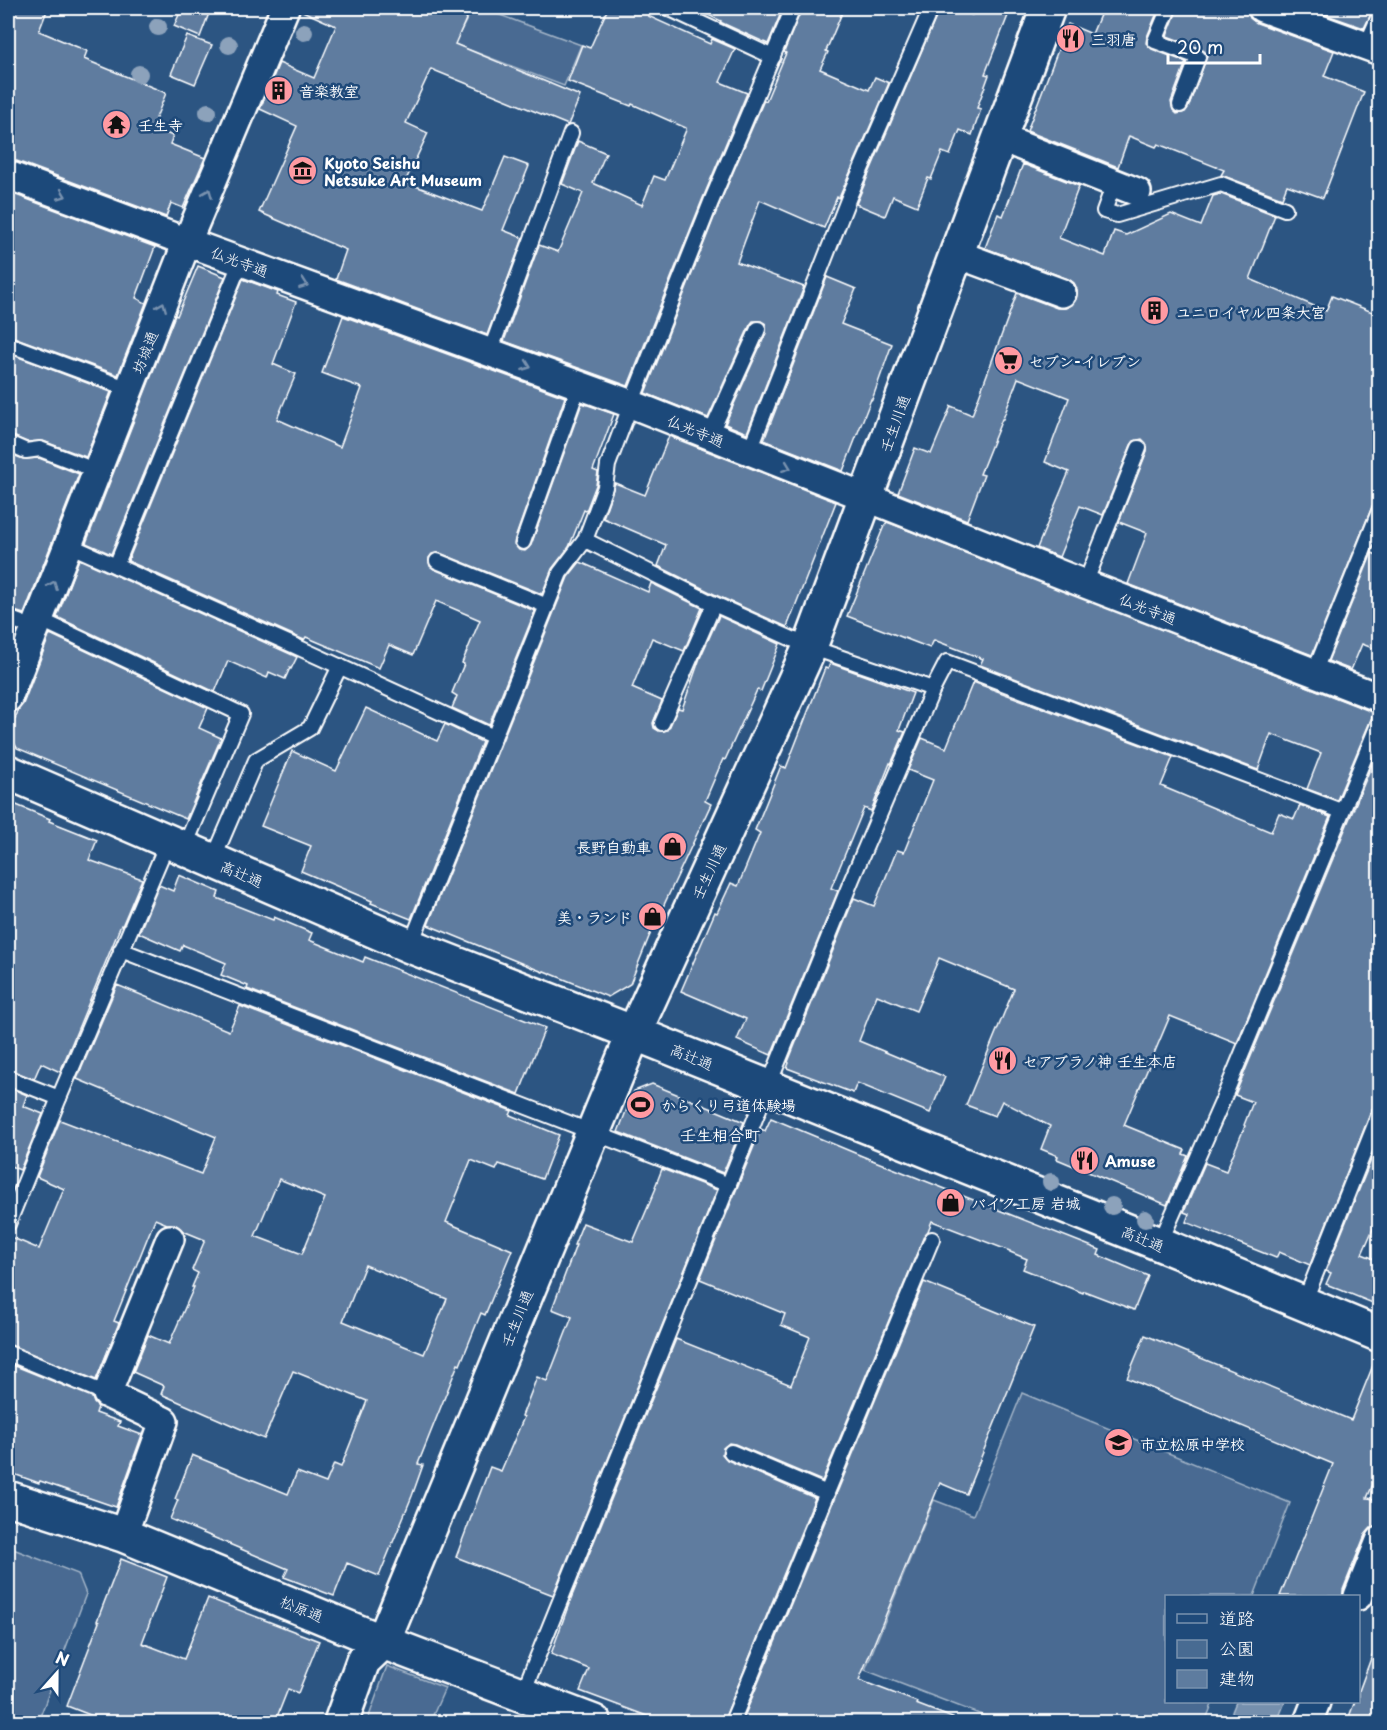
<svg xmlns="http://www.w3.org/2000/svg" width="1387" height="1730" font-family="'Playpen Sans','Klee One',sans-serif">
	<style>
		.green { fill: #486b92; stroke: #a4b5c8; stroke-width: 1.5 }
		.water { fill: #748fad; stroke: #acbcce; stroke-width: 1.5 }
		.building { fill: #5e7c9f; stroke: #fff; stroke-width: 1.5; fill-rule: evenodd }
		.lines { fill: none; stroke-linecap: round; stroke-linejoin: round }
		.lane-casing { stroke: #fff; stroke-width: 18 }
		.street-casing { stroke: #fff; stroke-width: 32 }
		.secondary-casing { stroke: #fff; stroke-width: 38 }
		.lane { stroke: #1f4a7a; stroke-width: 14 }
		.street { stroke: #1f4a7a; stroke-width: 27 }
		.secondary { stroke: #1f4a7a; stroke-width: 33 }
		.tree { fill: #8ca2bb }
		.oneway { stroke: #7992af }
		.labels { text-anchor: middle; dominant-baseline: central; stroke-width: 5; stroke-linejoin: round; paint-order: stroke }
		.poi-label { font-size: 15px; font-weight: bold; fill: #fff; stroke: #1f4a7a; text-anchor: start }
		.street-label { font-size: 15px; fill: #fff; stroke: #1f4a7a }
		.neighbourhood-label { font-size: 16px; font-weight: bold; fill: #fff; stroke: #1f4a7a }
	</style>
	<rect width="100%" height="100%" fill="#2c5582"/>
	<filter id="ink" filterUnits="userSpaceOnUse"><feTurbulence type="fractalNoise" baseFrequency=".0167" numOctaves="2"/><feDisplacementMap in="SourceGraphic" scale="12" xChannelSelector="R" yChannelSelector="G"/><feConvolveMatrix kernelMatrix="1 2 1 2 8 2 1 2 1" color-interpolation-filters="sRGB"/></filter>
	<g filter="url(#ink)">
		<g class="green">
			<polygon points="473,8 481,8 581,45 564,86 454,44"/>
			<polygon points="1022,1393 1290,1503 1254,1596 1166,1596 1166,1702 1213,1702 1205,1722 1000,1722 865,1670 934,1500 973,1515"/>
			<polygon points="8,1547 78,1574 86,1594 38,1722 8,1722"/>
			<polygon points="387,1666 445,1688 430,1722 367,1722"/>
		</g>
		<polygon class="water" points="1236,1702 1285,1702 1277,1722 1228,1722"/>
		<g class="building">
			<polygon points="16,8 48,8 39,31 87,51 84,59 166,93 152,128 173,136 170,144 205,158 183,208 171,203 166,217 14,160 8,160 8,18 10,11"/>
			<polygon points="182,8 211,8 200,37 174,26"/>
			<polygon points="300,8 471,8 455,44 580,96 568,125 431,69 406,123 428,133 405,182 482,211 505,157 529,166 503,230 523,238 487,335 336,279 346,250 259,212 297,126 260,109 279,63 314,78 336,26 300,10"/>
			<polygon points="608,8 652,8 648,16 710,44 712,39 735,49 720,82 747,93 703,198 628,386 504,341 539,245 558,252 583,193 562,184 578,141 606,153 593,183 642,205 654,176 665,180 686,130 686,128 632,104 631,106 568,81 582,45 590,48"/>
			<polygon points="694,8 783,8 768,44 720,22 721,21"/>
			<polygon points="802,8 844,8 826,51 828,52 820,69 869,90 875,77 889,83 839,198 837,197 824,228 760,200 737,262 804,287 747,433 725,424 766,333 766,324 761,321 753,321 750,325 708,418 645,393 719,205 764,100 766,101 786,53 784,52"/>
			<polygon points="940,8 950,8 972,15 975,8 1011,8 985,74 989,75 977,108 981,109 972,135 960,130 950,155 942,152 931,179 928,178 917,206 893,196 885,216 856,204"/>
			<polygon points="1103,8 1159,8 1147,37 1146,43 1152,49 1186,62 1171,102 1173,110 1177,114 1185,112 1188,108 1207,56 1205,52 1201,49 1167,36 1178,8 1247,8 1250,18 1257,23 1334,51 1324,76 1364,92 1323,198 1287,185 1282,198 1221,175 1224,170 1158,144 1156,147 1129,136 1118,167 1027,131 1068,24 1092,34"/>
			<polygon points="1307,8 1374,8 1364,28"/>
			<polygon points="187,36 212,45 195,84 171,74"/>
			<polygon points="1023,164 1079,186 1059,238 1105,256 1114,231 1126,235 1171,214 1201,226 1213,196 1221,194 1275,215 1250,279 1326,311 1332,296 1380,315 1380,487 1312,655 1128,584 1147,533 1119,522 1147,451 1146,443 1142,439 1134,441 1131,445 1103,515 1080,506 1059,557 1037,548 1069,472 1045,462 1069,398 1018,378 1003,419 1002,419 980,474 984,475 967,520 898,493 915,448 931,454 951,406 972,415 1017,293 1057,308 1065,308 1072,305 1076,299 1077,290 1074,283 1068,279 985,248 998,214 1003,216"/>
			<polygon points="8,192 155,247 136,298 146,303 118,375 8,335"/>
			<polygon points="198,266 225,277 111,554 86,543 175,315 177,316"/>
			<polygon points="827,277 856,289 841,324 892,344 872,400 871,399 843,471 764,440"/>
			<polygon points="243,279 278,292 277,295 296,302 273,364 296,374 277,419 340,447 362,388 322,373 343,316 565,397 515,539 514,544 519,550 525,551 531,545 582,403 614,414 593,470 598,472 596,485 586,511 584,510 569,547 552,569 542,594 440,553 432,554 429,558 430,566 434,569 535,611 489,725 452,708 457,696 452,693 464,664 462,663 480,620 436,601 413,655 389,645 379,668 306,637 304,640 128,561"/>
			<polygon points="8,353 111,392 86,457 43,441 27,442 8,434"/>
			<polygon points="669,436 836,502 787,627 718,596 658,566 666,545 603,518 615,483 645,495"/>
			<polygon points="8,453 23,459 39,458 79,474 24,614 8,609"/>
			<polygon points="887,522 1375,713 1372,717 1337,800 1307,789 1321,753 1271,734 1258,770 980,665 983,659 934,640 930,648 847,616 884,526"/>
			<polygon points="1372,553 1380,556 1380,651 1362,644 1351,670 1328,661"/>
			<polygon points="79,559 297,657 291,669 290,668 285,679 269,672 267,678 228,661 215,692 57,617"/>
			<polygon points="580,562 648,592 651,583 702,608 684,651 652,638 632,688 662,701 653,723 654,728 659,731 668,730 678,708 682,709 700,658 719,616 780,644 761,691 757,690 725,760 723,759 705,801 711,804 649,937 630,984 608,997 544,971 543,972 428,925 568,577"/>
			<polygon points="8,627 17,631 8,656"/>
			<polygon points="50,634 208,708 199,728 221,738 186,819 17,748 9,733 19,709 23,704"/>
			<polygon points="830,663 913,693 899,730 905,732 891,764 890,763 871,811 864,808 831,888 838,891 771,1055 737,1040 746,1019 681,991 715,912 717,913 731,883 738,886 760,833 755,830 781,766 786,768 825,668 828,669"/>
			<polygon points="973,682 1173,757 1161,786 1271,832 1279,813 1294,819 1300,805 1330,817 1237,1043 1170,1016 1124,1125 1185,1150 1183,1154 1188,1156 1167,1205 1057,1159 1058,1156 1041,1149 1050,1126 1002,1101 995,1116 966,1105 1014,989 939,958 916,1011 877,995 859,1041 945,1077 930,1113 857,1083 853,1093 787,1068 789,1063 788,1062 854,898 874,906 897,850 904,852 933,780 908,770 922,738 946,748"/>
			<polygon points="366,708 437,741 445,724 482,742 411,919 371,903 372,901 301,871 311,846 261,826 292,751 336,771"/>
			<polygon points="1380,745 1380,1103 1375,1105 1372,1109 1310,1265 1279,1252 1276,1258 1186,1222 1189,1214 1184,1212 1205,1163 1226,1171 1245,1126 1244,1125 1253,1102 1235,1095"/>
			<polygon points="14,804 50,819 49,821 97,840 89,860 142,879 122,926 121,925 60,1072 41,1063 34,1079 8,1069 8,819"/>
			<polygon points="179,875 219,892 217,898 273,920 274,917 312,933 309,940 363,962 365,957 545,1028 519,1094 247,989 248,986 221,975 226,963 183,945 180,951 139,933 159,885 173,891"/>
			<path d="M117,985L229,1031L240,1006L512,1111L510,1115L559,1135L542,1179L499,1164L496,1170L471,1160L446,1222L512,1250L485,1315L481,1313L460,1365L458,1364L418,1464L423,1465L412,1496L379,1576L347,1563L334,1596L284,1577L288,1569L170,1519L178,1500L175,1499L192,1455L288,1494L297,1472L326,1483L334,1464L341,1467L367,1401L293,1371L264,1439L161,1394L164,1386L133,1372L148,1335L169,1344L194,1287H192L198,1273L192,1270L205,1240L183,1231L176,1225L167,1224L155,1219L114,1321L119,1323L96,1380L8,1344V1236L39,1249L64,1189L37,1177L60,1120L201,1174L216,1137L77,1079ZM279,1179L325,1198L302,1254L255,1236ZM365,1265L447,1299L424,1354L343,1321Z"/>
			<polygon points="652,1084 744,1122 723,1173 618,1132 634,1091"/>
			<polygon points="8,1087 27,1095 23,1106 43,1114 20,1170 8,1165"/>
			<polygon points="771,1118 862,1156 1100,1250 1098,1255 1148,1276 1134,1310 1084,1291 1083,1293 1023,1269 1027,1259 1010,1252 1010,1251 932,1221 928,1231 924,1236 822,1481 735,1444 729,1443 723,1448 722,1454 727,1460 815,1498 723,1722 663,1722 580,1691 589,1669 551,1654 570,1601 676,1339 791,1385 810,1337 781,1325 785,1314 700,1279 761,1129 765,1131"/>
			<polygon points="1380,1138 1380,1213 1362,1254 1380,1261 1380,1306 1326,1284 1331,1273 1326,1271"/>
			<polygon points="662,1169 717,1190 553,1595 456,1557 490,1467 501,1471 524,1417 522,1416 537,1377 547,1381 572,1317 552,1309 576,1245 574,1245 583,1223 633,1242 656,1188 655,1187"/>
			<polygon points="924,1282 1034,1327 966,1494 940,1483 859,1680 917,1702 916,1704 958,1720 958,1722 742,1722"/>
			<polygon points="1145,1335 1351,1420 1378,1353 1380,1353 1380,1469 1367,1498 1380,1500 1380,1526 1371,1528 1365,1535 1343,1590 1343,1596 1280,1596 1333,1464 1127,1378"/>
			<polygon points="8,1363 92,1397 94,1403 98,1407 96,1413 120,1422 118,1426 142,1435 116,1507 40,1481 39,1483 8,1472"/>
			<polygon points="121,1559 167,1577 142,1643 184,1659 208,1598 319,1641 298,1693 288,1689 275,1722 108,1722 67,1706 99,1622 97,1621"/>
			<polygon points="1377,1642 1380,1642 1380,1722 1347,1722 1355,1701 1359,1701 1359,1691"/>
		</g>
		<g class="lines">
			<defs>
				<g id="lane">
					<polyline points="668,8 773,57"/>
					<polyline points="1169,8 1155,41 1198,57 1180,105"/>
					<polyline points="1366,46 1380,14"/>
					<polyline points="1114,184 1104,211 1117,215 1221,184 1285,209"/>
					<polyline points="8,344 129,389"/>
					<polyline points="490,352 571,133"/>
					<polyline points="710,435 758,329"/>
					<polyline points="8,443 26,451 40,449 97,471"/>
					<polyline points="749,452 849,197 931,8"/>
					<polyline points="585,540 714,604 810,647 933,689 947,662 1341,811"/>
					<polyline points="523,542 579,385"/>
					<polyline points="69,545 295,646 494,737"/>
					<polyline points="437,561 547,606"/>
					<polyline points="116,566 241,261"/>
					<polyline points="1085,584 1139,448"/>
					<polyline points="8,618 35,628"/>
					<polyline points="39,619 241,714 184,848"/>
					<polyline points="1314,673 1380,509"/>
					<polyline points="662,723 714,604"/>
					<polyline points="213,860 256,760 310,728 340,666"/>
					<polyline points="410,946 560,573 585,540 605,487 608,465 631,404 711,202 793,8"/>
					<polyline points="121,950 729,1185"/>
					<polyline points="8,1078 59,1098"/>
					<polyline points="8,1224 59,1098 168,841"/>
					<polyline points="1160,1243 1222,1102 1380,720"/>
					<polyline points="1304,1303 1380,1112"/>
					<polyline points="8,1353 107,1394"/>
					<polyline points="731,1452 827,1493"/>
					<polyline points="522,1695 852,879 933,689"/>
					<polyline points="732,1722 932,1239"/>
				</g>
				<g id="street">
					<polyline points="1262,8 1380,51"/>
					<polyline points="1001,138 1137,192"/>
					<polyline points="8,175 187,242 631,404 1085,584 1380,698"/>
					<polyline points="957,254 1062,293"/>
					<polyline points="8,698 187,242 285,8"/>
					<polyline points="123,1535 164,1421 107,1394 170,1239"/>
					<polyline points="1358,1596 1380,1541"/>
					<polyline points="1308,1722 1316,1702"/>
				</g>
				<g id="secondary">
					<polyline points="8,772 410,946 634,1033 1160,1244 1380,1335"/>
					<polyline points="8,1498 123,1535 383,1642 594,1722"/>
					<polyline points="341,1722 363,1661 383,1642 634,1033 810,647 1048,8"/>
				</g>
			</defs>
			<use href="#lane" class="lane-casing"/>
			<use href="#street" class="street-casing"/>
			<use href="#secondary" class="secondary-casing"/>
			<use href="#lane" class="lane"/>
			<use href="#street" class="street"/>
			<use href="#secondary" class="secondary"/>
		</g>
		<g class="tree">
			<circle cx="158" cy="27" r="9"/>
			<circle cx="304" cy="32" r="9"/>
			<circle cx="229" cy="45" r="9"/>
			<circle cx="139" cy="74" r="9"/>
			<circle cx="208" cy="112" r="9"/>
			<circle cx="1051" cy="1182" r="9"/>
			<circle cx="1112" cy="1206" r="9"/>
			<circle cx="1145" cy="1219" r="9"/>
		</g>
		<defs><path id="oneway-chevron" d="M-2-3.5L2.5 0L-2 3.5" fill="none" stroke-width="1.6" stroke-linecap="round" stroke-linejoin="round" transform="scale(1.5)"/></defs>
		<g class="oneway">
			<use href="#oneway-chevron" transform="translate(208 193) rotate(-68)"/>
			<use href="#oneway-chevron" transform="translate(62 195) rotate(21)"/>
			<use href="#oneway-chevron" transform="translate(304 284) rotate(20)"/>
			<use href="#oneway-chevron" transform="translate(162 306) rotate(-68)"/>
			<use href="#oneway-chevron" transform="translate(527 366) rotate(20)"/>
			<use href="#oneway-chevron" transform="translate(787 467) rotate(21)"/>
			<use href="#oneway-chevron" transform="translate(53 585) rotate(-68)"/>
		</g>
	</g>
	<defs>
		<symbol id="restaurant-disc" viewBox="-11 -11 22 22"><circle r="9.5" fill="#ff9aa2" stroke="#1f4a7a"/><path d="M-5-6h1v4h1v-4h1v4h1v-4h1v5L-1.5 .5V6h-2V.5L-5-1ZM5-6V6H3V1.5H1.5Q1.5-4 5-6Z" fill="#111"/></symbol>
		<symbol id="building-disc" viewBox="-11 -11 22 22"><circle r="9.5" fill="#ff9aa2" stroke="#1f4a7a"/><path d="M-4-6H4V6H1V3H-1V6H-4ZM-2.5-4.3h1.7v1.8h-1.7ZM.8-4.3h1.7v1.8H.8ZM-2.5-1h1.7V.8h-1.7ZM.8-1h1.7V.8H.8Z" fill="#111"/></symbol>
		<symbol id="temple-disc" viewBox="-11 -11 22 22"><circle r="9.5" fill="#ff9aa2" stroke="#1f4a7a"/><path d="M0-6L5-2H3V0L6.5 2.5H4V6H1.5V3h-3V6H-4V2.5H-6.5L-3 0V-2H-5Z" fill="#111"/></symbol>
		<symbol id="museum-disc" viewBox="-11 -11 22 22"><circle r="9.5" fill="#ff9aa2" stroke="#1f4a7a"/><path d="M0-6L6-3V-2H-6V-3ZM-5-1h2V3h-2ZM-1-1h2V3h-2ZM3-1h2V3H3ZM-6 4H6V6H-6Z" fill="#111"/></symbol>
		<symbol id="supermarket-disc" viewBox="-11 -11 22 22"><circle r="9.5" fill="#ff9aa2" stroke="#1f4a7a"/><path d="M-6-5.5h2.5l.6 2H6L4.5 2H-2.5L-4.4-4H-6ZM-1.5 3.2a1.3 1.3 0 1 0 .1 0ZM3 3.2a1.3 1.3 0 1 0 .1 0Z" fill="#111"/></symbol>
		<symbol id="shop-disc" viewBox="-11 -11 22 22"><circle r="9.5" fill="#ff9aa2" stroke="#1f4a7a"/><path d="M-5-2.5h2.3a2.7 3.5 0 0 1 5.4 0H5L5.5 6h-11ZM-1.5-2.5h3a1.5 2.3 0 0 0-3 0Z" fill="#111"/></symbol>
		<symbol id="stadium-disc" viewBox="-11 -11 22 22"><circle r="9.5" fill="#ff9aa2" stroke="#1f4a7a"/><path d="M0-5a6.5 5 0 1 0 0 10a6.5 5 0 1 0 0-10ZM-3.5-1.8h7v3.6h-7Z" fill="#111"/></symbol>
		<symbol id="school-disc" viewBox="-11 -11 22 22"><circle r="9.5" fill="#ff9aa2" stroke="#1f4a7a"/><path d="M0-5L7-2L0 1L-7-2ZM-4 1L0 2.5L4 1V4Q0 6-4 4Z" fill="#111"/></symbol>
	</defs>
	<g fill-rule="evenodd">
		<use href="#restaurant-disc" x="1054" y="22" width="33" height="33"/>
		<use href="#building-disc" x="262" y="74" width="33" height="33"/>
		<use href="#temple-disc" x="100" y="108" width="33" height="33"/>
		<use href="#museum-disc" x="286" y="154" width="33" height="33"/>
		<use href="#building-disc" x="1138" y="294" width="33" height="33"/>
		<use href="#supermarket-disc" x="992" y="344" width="33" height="33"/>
		<use href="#shop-disc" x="656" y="830" width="33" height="33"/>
		<use href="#shop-disc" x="636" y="900" width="33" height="33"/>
		<use href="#restaurant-disc" x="986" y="1044" width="33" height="33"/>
		<use href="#stadium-disc" x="624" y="1088" width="33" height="33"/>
		<use href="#restaurant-disc" x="1068" y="1144" width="33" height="33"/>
		<use href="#shop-disc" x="934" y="1186" width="33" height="33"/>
		<use href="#school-disc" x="1102" y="1426" width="33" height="33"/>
	</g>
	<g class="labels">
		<g class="poi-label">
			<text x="1091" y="38">三羽唐</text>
			<text x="299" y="90">音楽教室</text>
			<text x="138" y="124">壬生寺</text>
			<text x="324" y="162">Kyoto Seishu<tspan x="324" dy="17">Netsuke Art Museum</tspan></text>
			<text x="1176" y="311">ユニロイヤル四条大宮</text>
			<text x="1029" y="360">セブン-イレブン</text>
			<text x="651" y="846" text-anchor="end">長野自動車</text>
			<text x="632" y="916" text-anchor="end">美・ランド</text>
			<text x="1023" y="1060">セアブラノ神 壬生本店</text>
			<text x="661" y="1104">からくり弓道体験場</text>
			<text x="1105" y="1160">Amuse</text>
			<text x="971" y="1202">バイク工房 岩城</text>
			<text x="1140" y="1443">市立松原中学校</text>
		</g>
		<g class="street-label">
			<text transform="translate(240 261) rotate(20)">仏光寺通</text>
			<text transform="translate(144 352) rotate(-68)">坊城通</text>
			<text transform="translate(894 423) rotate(-70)">壬生川通</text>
			<text transform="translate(696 430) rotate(22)">仏光寺通</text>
			<text transform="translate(1148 608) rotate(21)">仏光寺通</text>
			<text transform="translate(708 871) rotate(-65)">壬生川通</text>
			<text transform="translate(242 873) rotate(23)">高辻通</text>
			<text transform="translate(692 1056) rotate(22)">高辻通</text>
			<text transform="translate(1143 1238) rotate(22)">高辻通</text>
			<text transform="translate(516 1318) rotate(-68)">壬生川通</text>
			<text transform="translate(302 1608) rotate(22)">松原通</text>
		</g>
		<g class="neighbourhood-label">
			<text x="720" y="1134">壬生相合町</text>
		</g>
	</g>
	<rect width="1387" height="1730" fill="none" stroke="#1f4a7a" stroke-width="30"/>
	<rect x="15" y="15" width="1357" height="1700" fill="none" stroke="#fff" stroke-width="2" filter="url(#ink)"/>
	<rect x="1165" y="1595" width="195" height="108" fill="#1f4a7a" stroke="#7992af" stroke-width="1.5"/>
	<rect x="1177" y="1614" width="30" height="9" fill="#1f4a7a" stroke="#7992af" stroke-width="1.5"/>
	<text x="1219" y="1625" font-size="18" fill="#ffffff">道路</text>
	<rect x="1177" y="1640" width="30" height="18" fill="#486b92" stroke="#7992af" stroke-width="1.5"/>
	<text x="1219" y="1655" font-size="18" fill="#ffffff">公園</text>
	<rect x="1177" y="1670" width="30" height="18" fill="#5e7c9f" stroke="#7992af" stroke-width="1.5"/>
	<text x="1219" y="1685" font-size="18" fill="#ffffff">建物</text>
	<g transform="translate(57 1673) rotate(21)" stroke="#1f4a7a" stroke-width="4.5" paint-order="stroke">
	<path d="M0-4.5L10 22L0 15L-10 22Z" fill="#ffffff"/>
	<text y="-9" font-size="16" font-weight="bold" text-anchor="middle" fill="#ffffff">N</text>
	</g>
	<path d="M1168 54v9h92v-9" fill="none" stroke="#ffffff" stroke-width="3"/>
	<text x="1177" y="54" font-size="18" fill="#ffffff" stroke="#1f4a7a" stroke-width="4.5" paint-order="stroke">20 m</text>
</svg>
